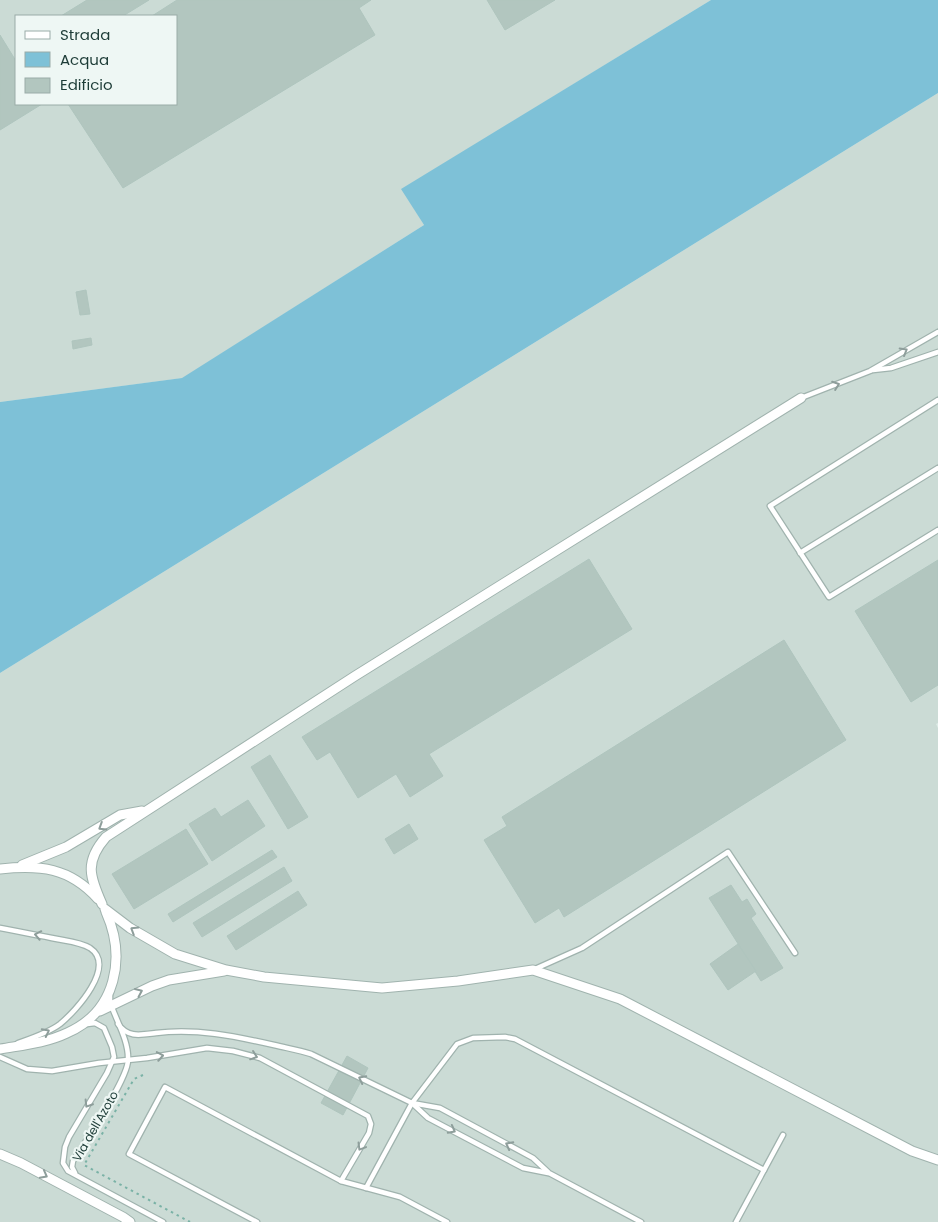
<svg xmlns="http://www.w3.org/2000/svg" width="938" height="1222" font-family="Poppins,sans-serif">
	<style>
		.built { fill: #cbdbd5; fill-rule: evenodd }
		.water { fill: #7ec1d7 }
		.building { fill: #b2c6bf; stroke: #afc5be }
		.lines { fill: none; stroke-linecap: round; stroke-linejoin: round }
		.service-casing { stroke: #a0b3ae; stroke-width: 7 }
		.minor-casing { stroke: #a0b3ae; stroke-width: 11 }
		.path { stroke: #7ab2a6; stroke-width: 2; stroke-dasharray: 2.5 4; stroke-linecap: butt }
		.service { stroke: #fff; stroke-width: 4.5 }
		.minor { stroke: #fff; stroke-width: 9 }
		.oneway { stroke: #8e9e9b }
		.labels { text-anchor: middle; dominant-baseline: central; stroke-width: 4.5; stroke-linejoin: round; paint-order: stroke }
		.street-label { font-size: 12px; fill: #1d3c37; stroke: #eef7f4 }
	</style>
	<rect width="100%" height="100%" fill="#ddebe6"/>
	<g class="built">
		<path d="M0,0H711L402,189L424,225L183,378L0,402ZM16,16H176V104H16Z"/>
		<polygon points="938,93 938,723 936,724 938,728 938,1222 0,1222 0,673"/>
	</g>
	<polygon class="water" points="711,0 938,0 938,93 0,673 0,402 182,378 424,225 401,189"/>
	<g class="building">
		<polygon points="87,0 149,0 123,16 61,16"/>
		<polygon points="177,0 371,0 359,8 375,35 123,188 68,104 176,104 176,16 152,16"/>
		<polygon points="487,0 555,0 505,30"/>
		<polygon points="0,35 16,61 16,104 42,104 0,130"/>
		<polygon points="86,290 90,314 80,315 76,292"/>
		<polygon points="91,338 92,345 73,349 72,341"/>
		<polygon points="589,559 632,629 429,754 443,776 410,797 396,774 358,798 330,752 317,760 302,737"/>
		<polygon points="938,560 938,685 911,702 855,611"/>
		<polygon points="784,640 846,740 564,917 559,908 535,923 484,840 507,826 502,817"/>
		<polygon points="270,755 308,817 288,829 251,767"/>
		<polygon points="248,800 265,826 212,861 189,824 215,808 221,817"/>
		<polygon points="409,824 418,839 394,854 385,839"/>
		<polygon points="186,829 208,864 134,909 112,874"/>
		<polygon points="272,850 277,857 173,922 168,914"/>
		<polygon points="284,867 292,881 202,937 193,923"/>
		<polygon points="731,885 742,902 747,899 756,914 751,918 783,968 761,981 751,965 746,969 736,954 742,950 709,898"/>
		<polygon points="298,891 307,905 236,950 227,936"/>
		<polygon points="738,944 756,971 728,990 710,964"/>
		<polygon points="347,1056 368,1068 343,1115 321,1103"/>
	</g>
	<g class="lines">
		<defs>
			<g id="service">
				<polyline points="873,370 891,368 938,352"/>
				<polyline points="801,398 870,371 938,332"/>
				<polyline points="938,400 770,506 829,597 938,530"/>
				<polyline points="800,553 938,468"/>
				<path d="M0,928C19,932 38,935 57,939C67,941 80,942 90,948C117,966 76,1011 60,1024C48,1033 32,1038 18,1043"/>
				<polyline points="535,969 582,948 728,852 795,953"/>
				<polyline points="87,1024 95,1023 104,1028 112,1047 114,1057 107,1073 69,1137 65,1147 63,1163 68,1171 163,1222"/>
				<path d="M118,1024C128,1038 140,1035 156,1033C196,1028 234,1036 274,1045C286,1048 299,1050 311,1054L412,1103L440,1108L533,1158L549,1173L641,1222"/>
				<polyline points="0,1057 27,1069 52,1071 99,1063 147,1058 207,1048 233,1051 260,1058 368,1116 371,1124 369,1133 341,1181"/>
				<polyline points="412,1103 428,1118 523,1168 548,1173"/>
				<path d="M75,1173L72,1167L73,1161C85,1142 128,1079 128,1060C129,1041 116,1020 110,1002V995"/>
				<polyline points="366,1188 412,1103 457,1044 473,1038 505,1037 515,1039 764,1170"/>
				<polyline points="257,1222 129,1154 165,1087 341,1181 400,1197 447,1222"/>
				<polyline points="736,1222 783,1135"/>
			</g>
			<g id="minor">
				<polyline points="22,865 66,847 120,815 142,811"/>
				<path d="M0,869C40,865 69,867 98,899"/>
				<path d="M102,904C90,877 84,862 106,837L355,676L801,398"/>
				<polyline points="105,909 130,928 175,954 226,970 264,977 382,988 458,981 533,970 620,999 912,1151 938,1160"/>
				<polyline points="100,1011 152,986 169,980 224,971"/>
				<path d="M0,1049C23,1045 46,1043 67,1033C117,1011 126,957 106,912"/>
				<polyline points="0,1154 21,1163 123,1217 130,1222"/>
			</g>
		</defs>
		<use href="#service" class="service-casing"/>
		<use href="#minor" class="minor-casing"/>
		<polyline class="path" points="143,1075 134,1079 84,1165 190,1222"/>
		<use href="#service" class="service"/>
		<use href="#minor" class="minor"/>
	</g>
	<defs><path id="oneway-chevron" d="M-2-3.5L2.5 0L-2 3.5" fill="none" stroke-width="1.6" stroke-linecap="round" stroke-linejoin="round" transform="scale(1.25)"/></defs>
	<g class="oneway">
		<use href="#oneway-chevron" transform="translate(904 351) rotate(-30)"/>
		<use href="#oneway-chevron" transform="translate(836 385) rotate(-20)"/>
		<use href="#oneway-chevron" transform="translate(102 827) rotate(148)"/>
		<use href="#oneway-chevron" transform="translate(134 930) rotate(-148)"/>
		<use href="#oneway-chevron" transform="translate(38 935) rotate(-169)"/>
		<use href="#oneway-chevron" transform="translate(139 992) rotate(-24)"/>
		<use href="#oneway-chevron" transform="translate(46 1032) rotate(-27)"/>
		<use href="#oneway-chevron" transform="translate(160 1056) rotate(-10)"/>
		<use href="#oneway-chevron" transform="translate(254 1056) rotate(19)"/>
		<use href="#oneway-chevron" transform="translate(362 1079) rotate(-153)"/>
		<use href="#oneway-chevron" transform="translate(88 1104) rotate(122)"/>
		<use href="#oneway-chevron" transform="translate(452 1130) rotate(28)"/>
		<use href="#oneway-chevron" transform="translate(509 1145) rotate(-152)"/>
		<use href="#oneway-chevron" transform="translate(361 1147) rotate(121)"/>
		<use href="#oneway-chevron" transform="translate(44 1175) rotate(28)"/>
	</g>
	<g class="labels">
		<g class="street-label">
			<text transform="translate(95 1126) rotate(-60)">Via dell'Azoto</text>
		</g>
	</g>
	<rect x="15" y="15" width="162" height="90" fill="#eef7f4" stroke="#9aaca8"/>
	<rect x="25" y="31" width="25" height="8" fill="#ffffff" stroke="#9aaca8"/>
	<text x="60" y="40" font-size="15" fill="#1d3c37">Strada</text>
	<rect x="25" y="52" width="25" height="15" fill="#7ec1d7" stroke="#9aaca8"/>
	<text x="60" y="65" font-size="15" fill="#1d3c37">Acqua</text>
	<rect x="25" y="78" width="25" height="15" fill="#b2c6bf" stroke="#9aaca8"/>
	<text x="60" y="90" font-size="15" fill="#1d3c37">Edificio</text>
</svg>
